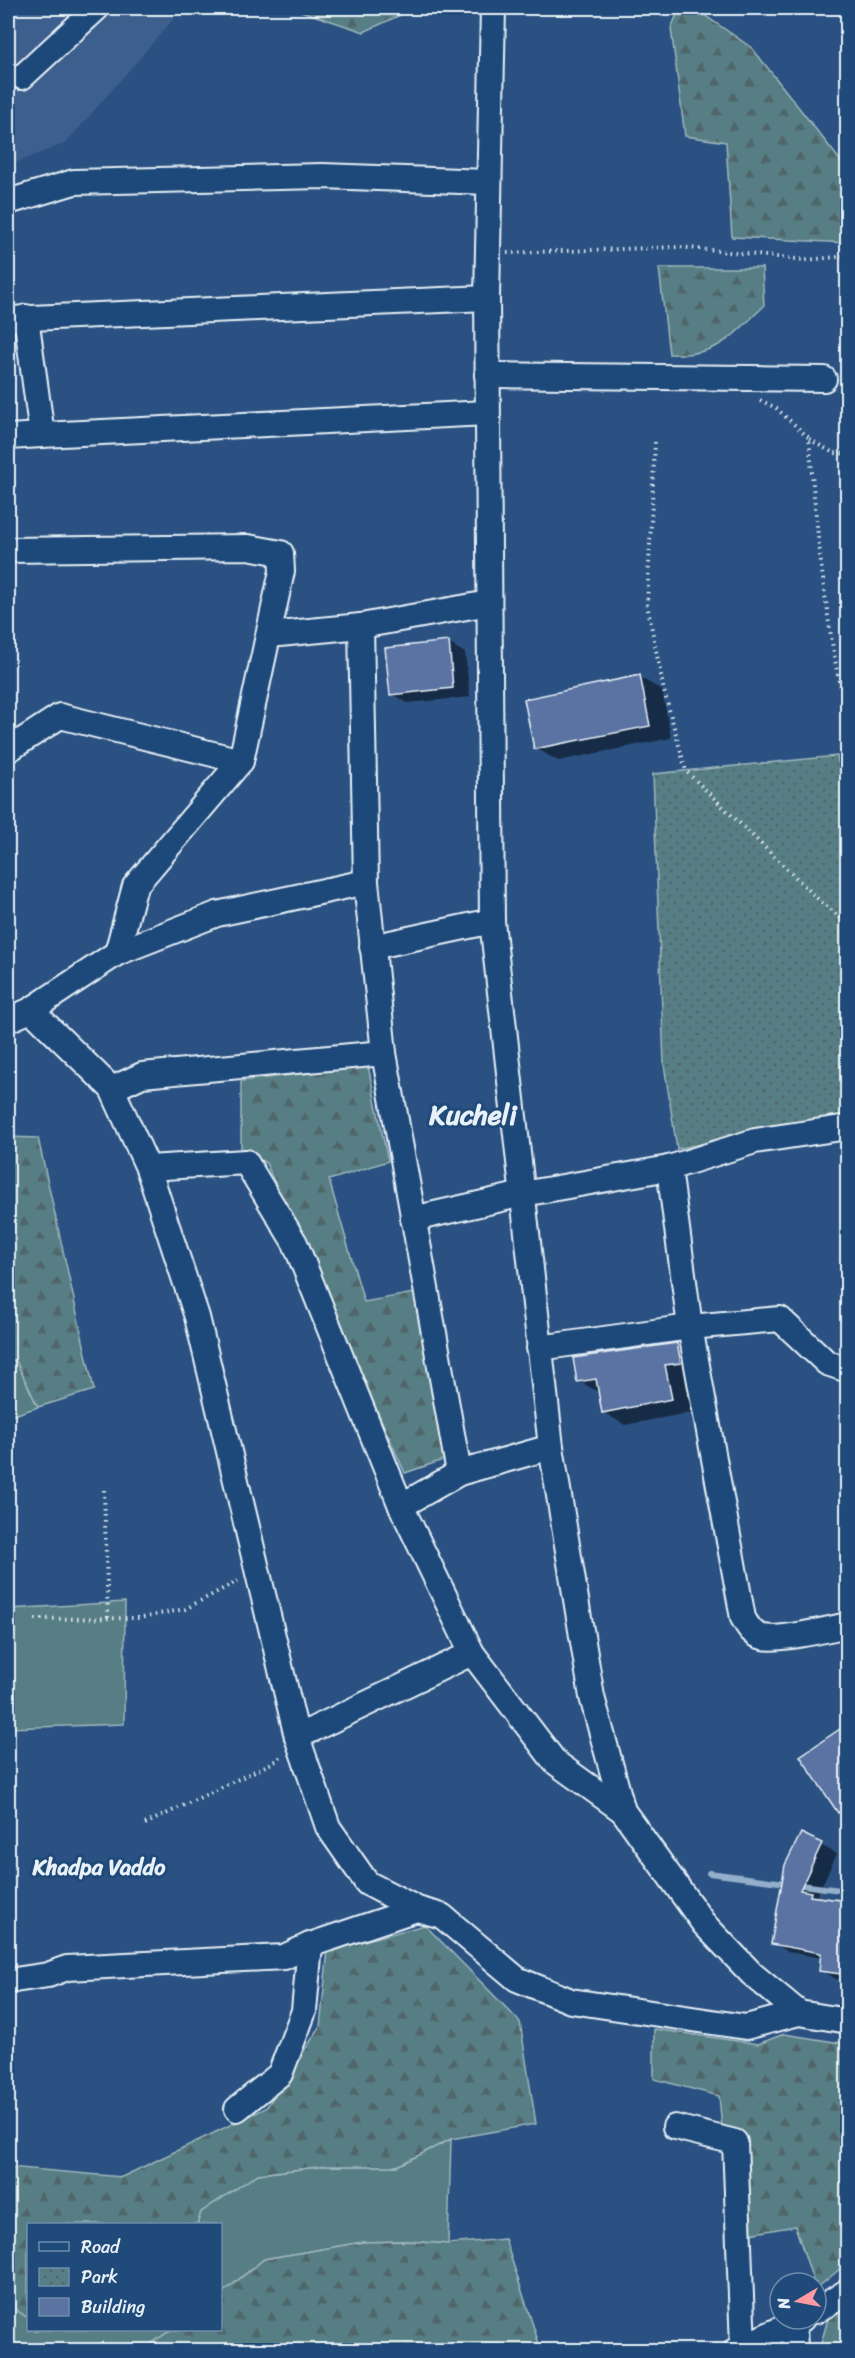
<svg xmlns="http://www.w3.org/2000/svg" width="855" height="2358" font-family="Sriracha,sans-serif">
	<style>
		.built { fill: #3c5e8d }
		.green { fill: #577e84; stroke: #a0b8be; stroke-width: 1.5 }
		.forest { fill: url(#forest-firs); stroke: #a0b8be; stroke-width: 1.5 }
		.park { fill: url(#park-dots); stroke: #a0b8be; stroke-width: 1.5 }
		.shadow { fill: #0007 }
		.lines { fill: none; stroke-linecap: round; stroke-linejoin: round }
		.stream { stroke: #93afcb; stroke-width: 6 }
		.building { fill: #5a73a3; stroke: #e8f1f8; stroke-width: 1.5 }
		.minor-casing { stroke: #e8f1f8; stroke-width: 28 }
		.path { stroke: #e8f1f8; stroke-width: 4; stroke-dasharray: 1.5 4.5; stroke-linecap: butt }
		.minor { stroke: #1f4a7a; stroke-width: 24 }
		.labels { text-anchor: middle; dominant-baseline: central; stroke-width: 6; stroke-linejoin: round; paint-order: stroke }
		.neighbourhood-label { font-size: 22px; font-weight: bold; fill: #e8f1f8; stroke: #1f4a7a }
		.district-label { font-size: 27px; font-weight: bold; fill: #e8f1f8; stroke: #1f4a7a }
	</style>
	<defs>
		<pattern id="forest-firs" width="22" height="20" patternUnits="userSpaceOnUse" patternTransform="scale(1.5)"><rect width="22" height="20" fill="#577e84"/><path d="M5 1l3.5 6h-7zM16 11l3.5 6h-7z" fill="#4f666a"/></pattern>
		<pattern id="park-dots" width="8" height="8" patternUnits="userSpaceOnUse" patternTransform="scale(1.5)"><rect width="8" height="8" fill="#577e84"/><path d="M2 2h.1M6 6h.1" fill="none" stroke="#4f666a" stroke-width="1.8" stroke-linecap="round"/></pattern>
	</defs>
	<rect width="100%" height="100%" fill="#2a5181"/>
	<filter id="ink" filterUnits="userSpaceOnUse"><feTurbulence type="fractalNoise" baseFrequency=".0167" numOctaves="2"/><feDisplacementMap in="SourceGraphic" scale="12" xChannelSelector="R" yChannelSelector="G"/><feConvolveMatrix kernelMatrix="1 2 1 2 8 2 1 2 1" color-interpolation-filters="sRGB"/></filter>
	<g filter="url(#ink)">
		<polygon class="built" points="8,8 183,8 66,143 8,166"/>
		<g class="green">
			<polygon points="8,1359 16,1360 38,1407 8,1417"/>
			<polygon points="125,1602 124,1724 8,1728 8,1609"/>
			<polygon points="451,2139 448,2244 407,2241 363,2242 264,2259 221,2294 220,2224 197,2224 201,2212 258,2174 326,2166 397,2166"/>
			<polygon points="8,2304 28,2318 28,2330 171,2330 142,2350 8,2350"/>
		</g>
		<g class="forest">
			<polygon points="292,8 415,8 364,32"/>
			<polygon points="680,8 694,8 752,48 847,169 847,243 732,237 726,142 685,136 671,28"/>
			<path d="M659,268H762L764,306C731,337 718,357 669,354Z"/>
			<polygon points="368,1066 388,1161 329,1180 364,1302 414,1293 446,1459 405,1473 266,1163 241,1149 241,1081"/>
			<polygon points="8,1137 38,1138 94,1390 38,1407 16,1361 8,1359"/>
			<polygon points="425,1925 520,2022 536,2124 451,2139 397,2166 326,2166 258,2174 201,2212 197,2224 28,2224 28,2318 8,2304 8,2167 122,2177 266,2108 320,2027 328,1950"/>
			<polygon points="654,2029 758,2044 784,2034 847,2044 847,2263 816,2289 816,2283 814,2283 795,2226 732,2237 719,2096 654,2079"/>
			<polygon points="505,2239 541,2350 142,2350 171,2330 220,2330 221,2294 264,2259 363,2242 407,2241 448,2244"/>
			<polygon points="847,2298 847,2350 819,2350 830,2312"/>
		</g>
		<polygon class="park" points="837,756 848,807 847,1114 677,1149 664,1064 653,774"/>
		<g class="shadow">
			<polygon points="848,318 848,356 846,355"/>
			<polygon points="448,643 465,653 470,697 408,703 391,694"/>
			<polygon points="639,677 662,690 671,738 558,761 536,748"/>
			<polygon points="677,1345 699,1358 703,1375 687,1378 693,1412 625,1425 603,1412 600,1393 579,1381"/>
			<polygon points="840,1731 848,1735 848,1816 839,1812"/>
			<polygon points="801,1835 837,1854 816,1897 848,1902 848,1981 836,1979 821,1970 822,1958 789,1952 773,1943"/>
		</g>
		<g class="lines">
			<polyline class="stream" points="709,1873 848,1891"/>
		</g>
		<g class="building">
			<polygon points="449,641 453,688 390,695 385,648"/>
			<polygon points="640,675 650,726 534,749 524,699"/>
			<polygon points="677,1343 681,1363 665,1365 672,1399 602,1413 596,1379 577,1382 573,1358"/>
			<polygon points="840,1729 848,1740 848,1807 838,1813 800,1756"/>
			<polygon points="801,1833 822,1843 800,1890 811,1892 810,1896 848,1901 848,1975 819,1971 821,1953 771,1944 785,1865"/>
		</g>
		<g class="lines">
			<defs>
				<g id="minor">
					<polyline points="493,8 487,298 492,921 551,1447 592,1697 623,1811 704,1924 752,1974 799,2013 848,2021"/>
					<polyline points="22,77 97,8"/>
					<polyline points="8,202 74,182 322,176 488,182"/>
					<polyline points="26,317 42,435 487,413"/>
					<polyline points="8,319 487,298"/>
					<polyline points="487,375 824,379"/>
					<polyline points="8,437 42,435"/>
					<polyline points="8,550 248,547 281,553 282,571 241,761 135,886 117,953"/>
					<polyline points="361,626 366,882 384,1053 459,1473"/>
					<polyline points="269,635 361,626 489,603"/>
					<polyline points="8,750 60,716 241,761"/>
					<polyline points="372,947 492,921"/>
					<polyline points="31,1010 112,1089 148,1168 197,1317 297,1737 328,1827 367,1883 417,1909 442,1916 517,1979 571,2001 746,2027 799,2013"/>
					<polyline points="8,1020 31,1010 117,953 217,914 366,882"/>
					<polyline points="112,1089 142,1075 384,1053"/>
					<polyline points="148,1168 246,1162 295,1243 401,1506 472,1653 555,1762 623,1811"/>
					<path d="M669,1168L690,1327L743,1618C748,1627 753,1635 763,1637C780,1641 828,1629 848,1625"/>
					<polyline points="413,1219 523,1194 669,1168 755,1141 848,1127"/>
					<polyline points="539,1348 690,1327 780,1319 827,1363 848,1370"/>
					<polyline points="401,1506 459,1473 551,1447"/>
					<polyline points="297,1737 472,1653"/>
					<polyline points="8,1981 48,1975 67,1968 284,1957 310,1945 417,1909"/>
					<polyline points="237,2109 280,2074 304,2011 310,1945"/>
					<polyline points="675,2127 735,2142 743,2347"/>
					<polyline points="816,2311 848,2291"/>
					<polyline points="794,2324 795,2350"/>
					<polyline points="736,2350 802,2319"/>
				</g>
			</defs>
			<use href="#minor" class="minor-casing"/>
			<g class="path">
				<polyline points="507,253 679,247 806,260 848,256"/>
				<path d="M760,400L776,408L809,438C817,534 826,629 848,723"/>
				<polyline points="809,439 833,453 848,454"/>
				<polyline points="655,442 647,604 664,691 686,771 819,900 848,924"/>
				<polyline points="104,1490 108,1618"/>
				<polyline points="35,1619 139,1618 185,1609 238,1581"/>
				<polyline points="145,1824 278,1760 281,1756"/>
			</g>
			<use href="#minor" class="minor"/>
		</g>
	</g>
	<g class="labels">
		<g class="neighbourhood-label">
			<text x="99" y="1867">Khadpa Vaddo</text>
		</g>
		<g class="district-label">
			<text x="473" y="1115">Kucheli</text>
		</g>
	</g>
	<rect width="855" height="2358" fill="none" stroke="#1f4a7a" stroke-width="30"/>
	<rect x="15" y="15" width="825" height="2328" fill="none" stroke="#e8f1f8" stroke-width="2" filter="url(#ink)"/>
	<rect x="27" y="2223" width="195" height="108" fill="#1f4a7a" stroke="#6f8dac" stroke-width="1.5"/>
	<rect x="39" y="2242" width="30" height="9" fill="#1f4a7a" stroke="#6f8dac" stroke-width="1.5"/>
	<text x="81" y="2253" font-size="18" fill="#e8f1f8">Road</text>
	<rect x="39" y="2268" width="30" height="18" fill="url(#park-dots)" stroke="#6f8dac" stroke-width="1.5"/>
	<text x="81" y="2283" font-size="18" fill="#e8f1f8">Park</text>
	<rect x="39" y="2298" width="30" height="18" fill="#5a73a3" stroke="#6f8dac" stroke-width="1.5"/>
	<text x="81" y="2313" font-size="18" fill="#e8f1f8">Building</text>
	<g transform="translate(798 2301) rotate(260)"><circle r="28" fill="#1f4a7a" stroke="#6f8dac" stroke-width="1.5"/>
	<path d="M0-4.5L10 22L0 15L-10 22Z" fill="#ff9aa2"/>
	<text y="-9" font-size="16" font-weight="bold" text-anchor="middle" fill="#e8f1f8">N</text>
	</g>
</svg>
